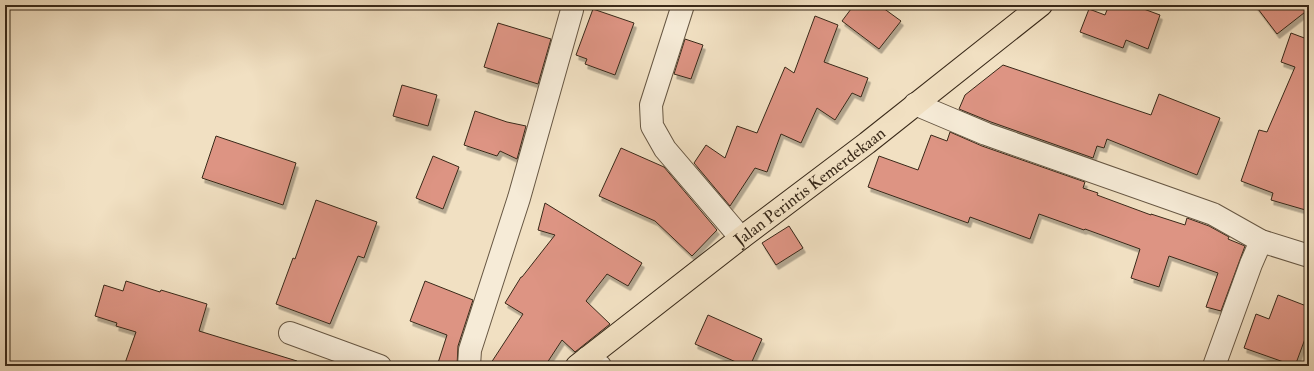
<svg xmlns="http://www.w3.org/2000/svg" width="1314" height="371" font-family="'IM FELL Double Pica',serif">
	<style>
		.building { fill: #dd9483; stroke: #392919; filter: url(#shadow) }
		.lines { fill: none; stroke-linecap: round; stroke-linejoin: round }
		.minor-casing { stroke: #675743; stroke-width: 24 }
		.major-casing { stroke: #392919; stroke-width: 24 }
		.minor { stroke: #f6ebd7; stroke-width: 22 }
		.major { stroke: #f1e0c2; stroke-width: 22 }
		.labels { text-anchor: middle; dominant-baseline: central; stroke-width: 3.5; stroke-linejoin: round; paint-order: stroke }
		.street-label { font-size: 17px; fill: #392919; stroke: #f6ebd7 }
	</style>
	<defs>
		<filter id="shadow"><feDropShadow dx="2.5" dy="4.5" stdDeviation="0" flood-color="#0004"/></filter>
	</defs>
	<rect width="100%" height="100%" fill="#f1e0c2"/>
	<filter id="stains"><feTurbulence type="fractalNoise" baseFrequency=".005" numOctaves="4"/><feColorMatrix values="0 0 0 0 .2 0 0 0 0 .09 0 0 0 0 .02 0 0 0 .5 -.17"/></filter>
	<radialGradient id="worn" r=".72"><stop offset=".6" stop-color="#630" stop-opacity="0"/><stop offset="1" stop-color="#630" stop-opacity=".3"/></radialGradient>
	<g class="building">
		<polygon points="854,5 879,5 901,21 879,49 842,21"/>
		<polygon points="1109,5 1133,5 1160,15 1148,49 1126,40 1123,48 1080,32 1089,9 1105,15"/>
		<polygon points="1255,5 1309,5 1309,9 1277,34"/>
		<polygon points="593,9 634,23 615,75 585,64 587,59 576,55"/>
		<polygon points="815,16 838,25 824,62 868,78 861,97 852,93 835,120 817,108 801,143 781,134 767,172 755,168 730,206 694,163 706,145 725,158 737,126 757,133 785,67 794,73"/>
		<polygon points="498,23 551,39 538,84 484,67"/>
		<polygon points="1291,33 1307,39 1309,34 1309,211 1271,200 1273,193 1241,181 1259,130 1267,132 1295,67 1281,62"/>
		<polygon points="685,39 703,45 691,79 674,74"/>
		<polygon points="1003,65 1151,115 1159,94 1220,118 1197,175 1107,139 1104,148 1097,146 1093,158 991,122 959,109 965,95"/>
		<polygon points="402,85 437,95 428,126 393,116"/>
		<polygon points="475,111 507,122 526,126 517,159 500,151 497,156 464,145"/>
		<polygon points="950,132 982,146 1085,182 1083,188 1098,193 1097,195 1151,215 1151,214 1185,225 1187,218 1209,226 1229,237 1228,239 1245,246 1221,311 1206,307 1218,273 1169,256 1159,287 1131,278 1140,249 1085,229 1084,230 1039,214 1030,239 970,217 968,223 868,187 879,156 918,170 931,135 947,141"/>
		<polygon points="216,136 296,163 283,205 202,178"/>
		<polygon points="621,148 664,167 717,230 692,256 655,221 599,196"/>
		<polygon points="433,156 459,167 443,209 416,198"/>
		<polygon points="316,200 377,222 364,258 358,256 330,324 276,304 293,258 295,259"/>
		<polygon points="545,203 642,263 628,286 607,274 586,301 610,324 575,352 562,340 545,366 489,366 523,314 505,303 521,277 522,277 555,235 538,230"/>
		<polygon points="789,226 803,248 776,265 762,243"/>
		<polygon points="126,281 160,292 161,290 207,304 199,331 297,361 296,366 124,366 136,332 116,326 117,323 95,316 104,285 123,291"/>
		<polygon points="425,281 473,300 458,346 457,366 437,366 447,335 410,321"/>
		<polygon points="1278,295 1309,307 1309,328 1295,366 1244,348 1256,314 1269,319"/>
		<polygon points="708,315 762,339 750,366 745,366 695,344"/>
	</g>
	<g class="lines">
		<defs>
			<g id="minor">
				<polyline points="683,5 651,105 652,126 665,149 741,238"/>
				<polyline points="915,104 986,134 1213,214 1261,241 1309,256"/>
				<polyline points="290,333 380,366"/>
				<polyline points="587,358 600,366"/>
				<polyline points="469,366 470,350 519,198 572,10"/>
				<polyline points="1214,366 1251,264 1261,241"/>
			</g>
			<g id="major">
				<path id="s1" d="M577,366L741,238L867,143L1041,5"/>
			</g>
		</defs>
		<use href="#minor" class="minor-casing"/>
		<use href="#major" class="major-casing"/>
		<use href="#minor" class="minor"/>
		<use href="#major" class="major"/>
	</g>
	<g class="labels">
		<g class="street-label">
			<text stroke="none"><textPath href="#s1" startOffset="294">Jalan Perintis Kemerdekaan</textPath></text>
		</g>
	</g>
	<rect width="1314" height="371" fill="none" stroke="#f1e0c2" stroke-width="20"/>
	<rect x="6" y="6" width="1302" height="359" fill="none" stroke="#392919" stroke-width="2"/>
	<rect x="10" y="10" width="1294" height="351" fill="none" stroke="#392919"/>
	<rect width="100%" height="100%" filter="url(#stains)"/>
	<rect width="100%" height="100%" fill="url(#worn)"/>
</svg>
